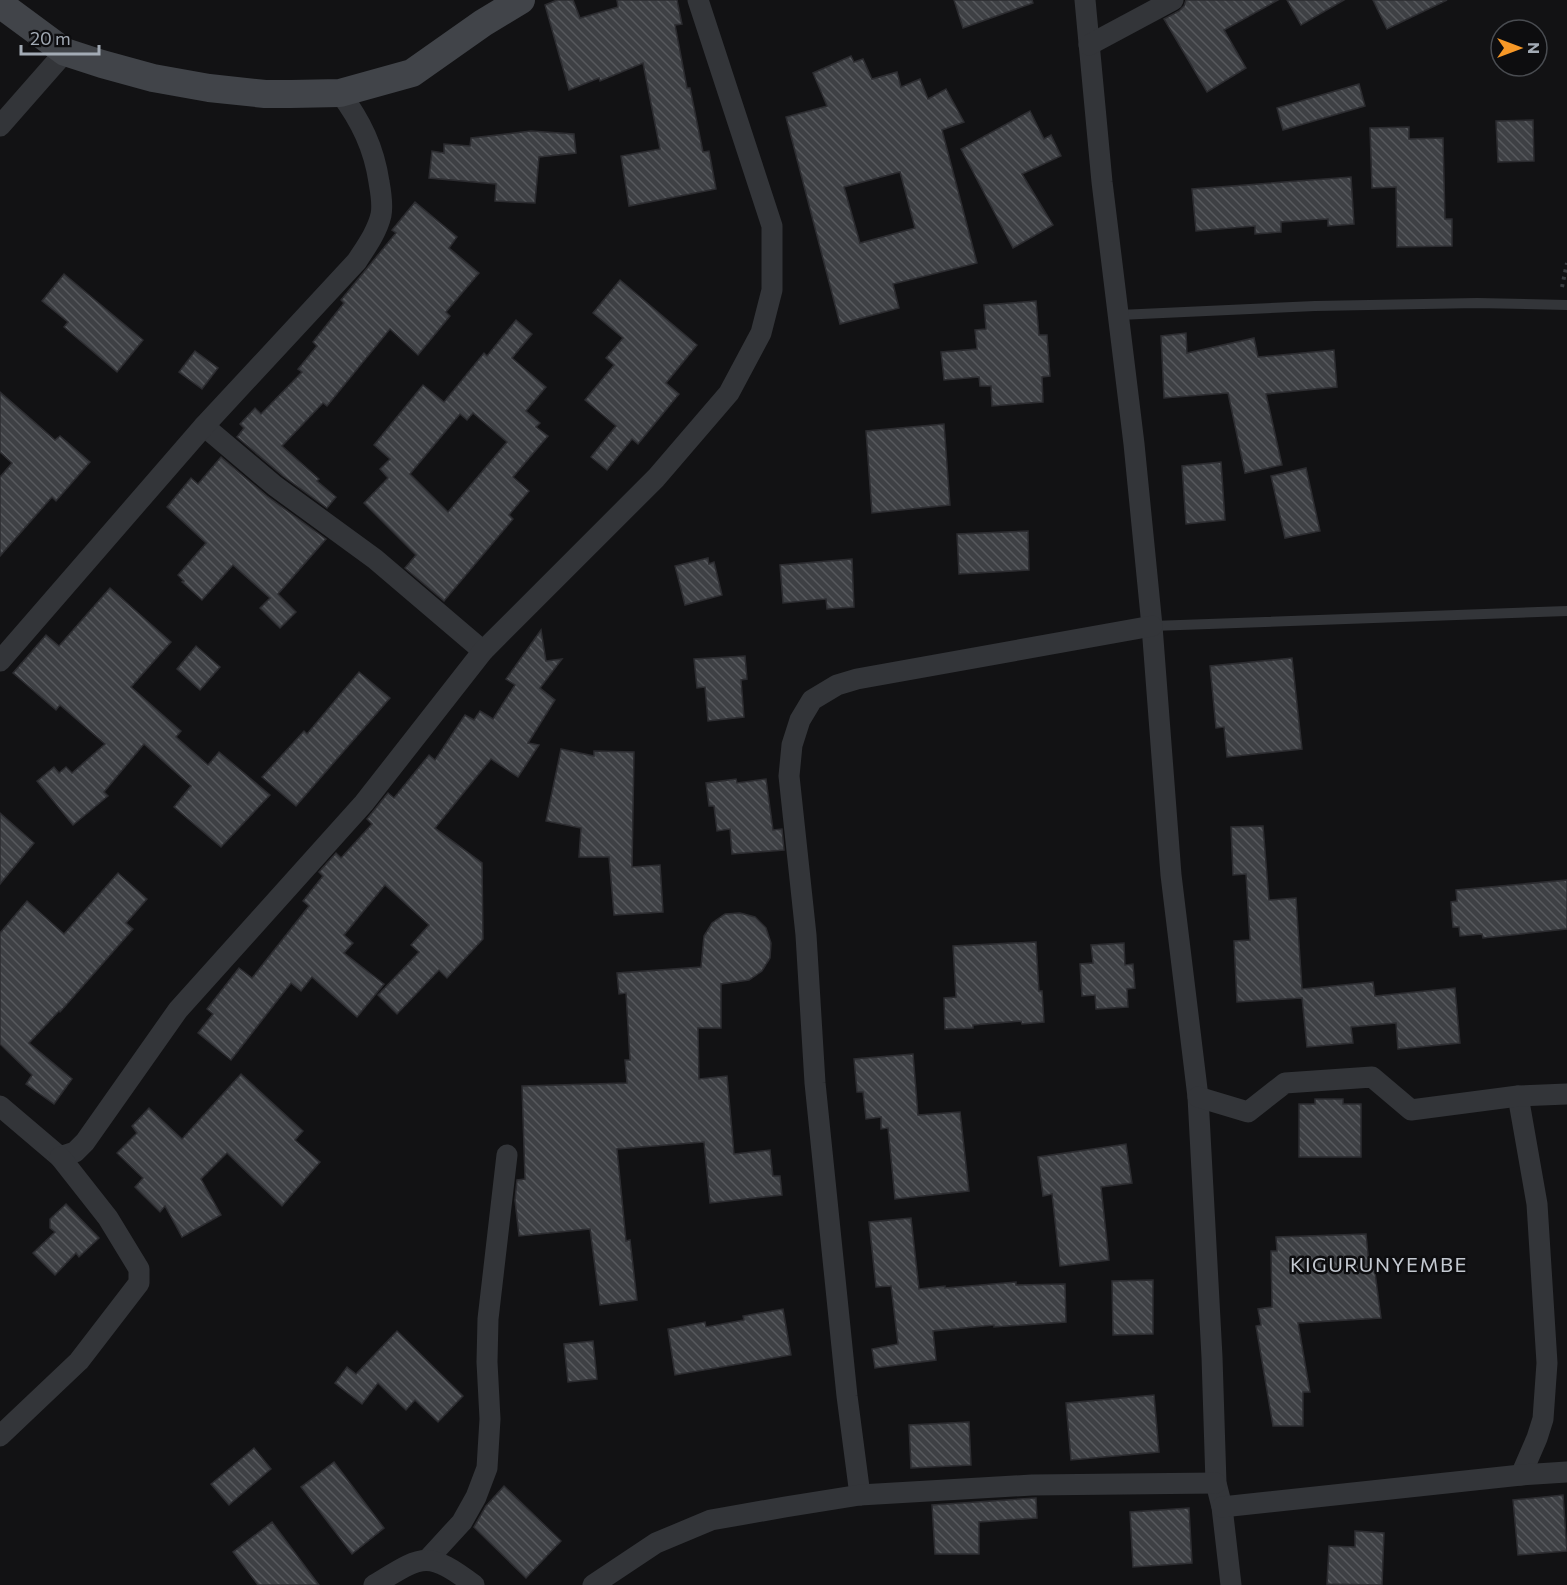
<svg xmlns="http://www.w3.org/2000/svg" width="1567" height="1585" font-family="Commissioner,sans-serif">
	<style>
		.building { fill: url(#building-back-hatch); stroke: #2c2c30; stroke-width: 1.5; fill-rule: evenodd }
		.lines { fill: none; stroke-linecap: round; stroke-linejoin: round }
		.path { stroke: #393c40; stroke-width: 4; stroke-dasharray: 3 4.5; stroke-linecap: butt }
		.lane { stroke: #333539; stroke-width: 10 }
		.street { stroke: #333539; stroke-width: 21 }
		.secondary { stroke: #414449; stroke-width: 28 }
		.labels { text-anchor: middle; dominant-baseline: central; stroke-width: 5; stroke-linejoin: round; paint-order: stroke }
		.quarter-label { font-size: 20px; letter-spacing: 1.5px; fill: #c4c9d1; stroke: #0d0d0f }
	</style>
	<defs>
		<pattern id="building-back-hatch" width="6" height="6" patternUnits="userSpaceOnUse" patternTransform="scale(1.5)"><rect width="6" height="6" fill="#3e4044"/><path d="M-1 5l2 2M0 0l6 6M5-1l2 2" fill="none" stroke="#57595d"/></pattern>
	</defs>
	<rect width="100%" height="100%" fill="#121214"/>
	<g class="building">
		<polygon points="557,0 573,0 580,18 618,7 617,0 677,0 682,24 675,25 687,88 690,88 703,152 709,151 716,189 629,206 621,156 660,149 643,63 600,81 599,78 569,90 545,5"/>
		<polygon points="954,0 1032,0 1033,3 963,28"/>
		<polygon points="1186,0 1278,0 1224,30 1246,68 1207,92 1164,19 1179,11 1184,6"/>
		<polygon points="1287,0 1344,0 1301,25"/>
		<polygon points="1373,0 1447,0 1387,29"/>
		<path d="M851,56L854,62L863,59L872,79L897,72L901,87L920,79L928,99L946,89L964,122L942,130L977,263L893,284L899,308L840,324L786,117L827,106L813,73ZM900,172L915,228L860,243L844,187Z"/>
		<polygon points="1359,84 1365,106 1283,130 1277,108"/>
		<polygon points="1030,111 1044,139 1051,135 1061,156 1022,174 1053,225 1013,248 961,149"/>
		<polygon points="1533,120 1534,161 1498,162 1496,121"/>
		<polygon points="1409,127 1409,139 1443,138 1445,219 1452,219 1452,246 1397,247 1396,187 1372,188 1370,128"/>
		<polygon points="531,131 574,134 576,153 539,157 535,203 495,201 496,184 429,178 432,151 444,153 444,144 470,146 471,138"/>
		<polygon points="1351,177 1354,224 1328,226 1328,219 1281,222 1281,232 1255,234 1255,226 1196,231 1192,189"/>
		<polygon points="415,202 457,237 449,248 479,273 446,312 450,316 418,355 390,329 327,406 323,403 282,446 319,479 317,481 336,497 327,508 283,476 237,437 244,428 240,424 255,408 261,414 302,372 298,369 317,346 313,342 344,303 341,300 396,233 392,230"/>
		<polygon points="64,274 143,340 117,372 64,327 68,322 42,301"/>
		<polygon points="620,280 697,345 666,383 679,394 638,444 632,439 607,470 591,457 616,426 585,400 614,365 606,358 623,338 593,313"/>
		<polygon points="1036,301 1039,335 1047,335 1050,376 1042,377 1043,402 992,406 991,386 980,386 979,377 944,380 941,352 977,349 975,330 986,329 984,305"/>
		<path d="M516,320L532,334L512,358L546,387L526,411L540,423L536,427L548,436L513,477L529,491L509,515L513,519L444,601L405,568L416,555L364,503L388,478L380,469L390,459L374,445L423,385L444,402L484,353L487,356ZM473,413L507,442L448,512L410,474L460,414L467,420Z"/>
		<polygon points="1186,333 1187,353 1254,338 1258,357 1334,350 1337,387 1266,394 1282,465 1245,473 1228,393 1164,398 1161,336"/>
		<polygon points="195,351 218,368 202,389 179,372"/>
		<polygon points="0,392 55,440 60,436 90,462 56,501 52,497 0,556 0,477 12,463 0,452"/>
		<polygon points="944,424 950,505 872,513 866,431"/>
		<polygon points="221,457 267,496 326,539 278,594 296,612 280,628 260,608 270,598 233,565 202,600 182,582 184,581 178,575 206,543 167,507 191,478 198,484"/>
		<polygon points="1221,462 1225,520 1186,524 1182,466"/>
		<polygon points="1306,468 1320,531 1285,538 1271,476"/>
		<polygon points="1028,531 1029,570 959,574 957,534"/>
		<polygon points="708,558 709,564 714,562 722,595 685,605 675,566"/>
		<polygon points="852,559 854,607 827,609 826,599 783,603 780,565"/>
		<polygon points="110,588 171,642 131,687 181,731 176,737 208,765 219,752 270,795 221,847 174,807 191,786 144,744 104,792 108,796 73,825 37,781 54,767 59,773 66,767 72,773 105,744 60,705 56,710 13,673 46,635 59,646"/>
		<polygon points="541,630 546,661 562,659 540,688 555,700 528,743 539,745 518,777 491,759 435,828 482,863 483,939 447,978 439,970 397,1014 378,995 419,952 411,945 429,925 385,885 344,935 353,943 344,953 384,984 357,1017 312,977 301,991 291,983 231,1060 198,1033 213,1014 207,1009 239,968 252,978 309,906 303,901 323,876 319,872 336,853 341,858 372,824 367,819 388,793 394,798 429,755 435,760 465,715 474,720 480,711 493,719 515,685 506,679"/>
		<polygon points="196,646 220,667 200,690 177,669"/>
		<polygon points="745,656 747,679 741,680 744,717 708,721 705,687 697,688 694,659"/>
		<polygon points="1292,658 1302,749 1227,757 1224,727 1216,728 1210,666"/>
		<polygon points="359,672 390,698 296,806 262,777 304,731 307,734"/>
		<polygon points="561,749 594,756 594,751 634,752 632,867 660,865 663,912 614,915 609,857 579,857 581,828 546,821"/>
		<polygon points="736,779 737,783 766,779 773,830 782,829 784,850 732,854 730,829 717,831 714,806 709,806 706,783"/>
		<polygon points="0,813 34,843 0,884"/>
		<polygon points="1263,826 1269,900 1296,898 1302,989 1373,982 1375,996 1455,988 1460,1043 1398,1049 1396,1023 1351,1027 1353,1043 1307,1047 1302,998 1237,1002 1234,941 1250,940 1246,874 1233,875 1231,827"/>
		<polygon points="118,873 147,899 126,923 133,929 60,1012 59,1011 29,1043 72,1079 54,1104 26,1084 32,1075 0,1044 0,933 27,901 64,934"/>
		<polygon points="1567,880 1567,929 1483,938 1482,934 1460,936 1459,927 1453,927 1451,902 1457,901 1456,890"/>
		<polygon points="740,913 755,917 766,928 771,943 770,958 762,971 749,980 721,984 721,1028 698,1028 699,1079 727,1076 734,1154 770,1150 773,1176 780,1176 782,1195 710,1203 704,1142 617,1149 626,1241 630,1240 637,1300 600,1305 590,1229 519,1236 515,1200 517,1180 525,1179 522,1086 627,1083 625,1060 630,1060 626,993 619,994 617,973 701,967 704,936 712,923 725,914"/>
		<polygon points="1036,942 1039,991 1042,991 1044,1022 1022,1024 1021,1021 973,1025 973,1028 945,1029 944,998 956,997 953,946"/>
		<polygon points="1124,943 1125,965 1133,964 1135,988 1127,989 1128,1007 1096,1009 1095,995 1082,996 1080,964 1093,963 1091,945"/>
		<polygon points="913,1054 918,1115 960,1112 969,1191 895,1199 888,1128 881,1129 881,1117 866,1119 863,1092 857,1092 854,1059"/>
		<polygon points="241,1074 303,1131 295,1140 320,1162 282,1206 227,1153 201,1179 221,1215 182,1237 165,1206 160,1212 135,1187 143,1178 117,1153 137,1133 132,1126 149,1108 182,1139"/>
		<polygon points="1315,1099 1343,1099 1343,1104 1361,1104 1361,1157 1299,1157 1299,1104 1315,1104"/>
		<polygon points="1126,1144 1132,1183 1101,1187 1109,1260 1060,1266 1052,1194 1043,1196 1038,1157"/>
		<polygon points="66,1204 99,1238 79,1257 76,1253 55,1275 33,1253 55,1232 50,1228 50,1219"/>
		<polygon points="911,1218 919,1289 945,1286 945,1288 1016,1282 1016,1285 1065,1284 1066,1322 994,1327 994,1325 933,1331 936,1360 875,1368 872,1349 898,1344 891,1286 876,1287 869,1222"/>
		<polygon points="1366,1234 1369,1265 1374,1265 1381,1318 1298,1323 1310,1392 1303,1392 1303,1426 1273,1426 1256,1326 1261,1325 1258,1309 1272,1307 1271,1251 1277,1251 1276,1237"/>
		<polygon points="1153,1280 1153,1334 1113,1335 1112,1281"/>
		<polygon points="783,1309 791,1355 675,1375 668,1329 705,1322 706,1327 744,1320 743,1316"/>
		<polygon points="397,1331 463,1396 438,1422 415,1400 406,1410 378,1383 362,1404 335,1383 347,1367 356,1374"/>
		<polygon points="593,1341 597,1379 568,1382 564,1344"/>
		<polygon points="1154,1395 1159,1452 1071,1460 1066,1403"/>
		<polygon points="969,1422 971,1465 911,1468 909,1425"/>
		<polygon points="254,1448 271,1469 229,1505 211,1484"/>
		<polygon points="334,1462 384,1528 352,1554 301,1487"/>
		<polygon points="504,1486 561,1541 526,1578 474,1527 486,1506"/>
		<polygon points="1563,1495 1567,1551 1518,1555 1513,1500"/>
		<polygon points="1036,1498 1037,1518 979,1522 979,1554 935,1554 932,1505"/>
		<polygon points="1189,1508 1192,1563 1133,1567 1130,1512"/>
		<polygon points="272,1522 319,1585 258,1585 233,1552"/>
		<polygon points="1355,1531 1384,1533 1382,1585 1327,1584 1329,1546 1355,1547"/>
	</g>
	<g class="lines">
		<polyline class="path" points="1562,287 1567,263"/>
		<g class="lane">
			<polyline points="1119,315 1315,306 1477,303 1567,305"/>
			<polyline points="1152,626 1567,611"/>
		</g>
		<g class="street">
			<polyline points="1085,0 1102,182 1134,444 1152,626 1171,875 1198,1097 1212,1357 1216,1483 1222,1507 1231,1585"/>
			<polyline points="1089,45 1173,0"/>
			<polyline points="0,126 65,52"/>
			<polyline points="204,426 275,486 375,559 483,651"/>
			<path d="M0,661L204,426L357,261C366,247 377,232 381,215C383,205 381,193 379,182C374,148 361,121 340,93"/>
			<polyline points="1518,1096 1537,1204 1547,1363 1543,1419 1537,1438 1521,1475"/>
			<polyline points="1198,1097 1248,1112 1285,1083 1372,1077 1411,1110 1518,1096 1567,1094"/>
			<polyline points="0,1106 60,1157 75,1152 85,1142 178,1010 364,803 483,651 656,478 729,393 761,333 772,290 772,226 698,0"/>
			<polyline points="0,1436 79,1361 139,1283 139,1269 108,1218 60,1157"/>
			<polyline points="860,1495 847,1396 815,1083 806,935 789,776 792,745 800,720 812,700 837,685 857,679 1152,626"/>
			<polyline points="1222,1507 1521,1475 1567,1472"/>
			<polyline points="428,1559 462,1522 476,1497 487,1468 490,1419 487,1362 488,1319 507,1155"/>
			<path d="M374,1585C422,1556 426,1549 474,1585"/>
			<polyline points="593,1585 656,1543 711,1520 785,1507 860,1495 1032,1485 1216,1483"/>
		</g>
		<polyline class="secondary" points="0,4 65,52 102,64 153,78 209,88 265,94 291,94 340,93 412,73 483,23 521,0"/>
	</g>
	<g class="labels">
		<g class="quarter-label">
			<text x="1379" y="1264">KIGURUNYEMBE</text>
		</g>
	</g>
	<g transform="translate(1519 48) rotate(90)"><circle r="28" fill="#0d0d0f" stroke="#494c51" stroke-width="1.5"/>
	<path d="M0-4.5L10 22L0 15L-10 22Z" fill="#f79827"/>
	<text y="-9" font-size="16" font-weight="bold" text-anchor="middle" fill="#a3abb5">N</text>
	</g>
	<path d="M21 45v9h78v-9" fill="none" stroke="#a3abb5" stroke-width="3"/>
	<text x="30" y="45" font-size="18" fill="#a3abb5" stroke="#0d0d0f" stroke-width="4.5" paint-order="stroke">20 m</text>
</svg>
